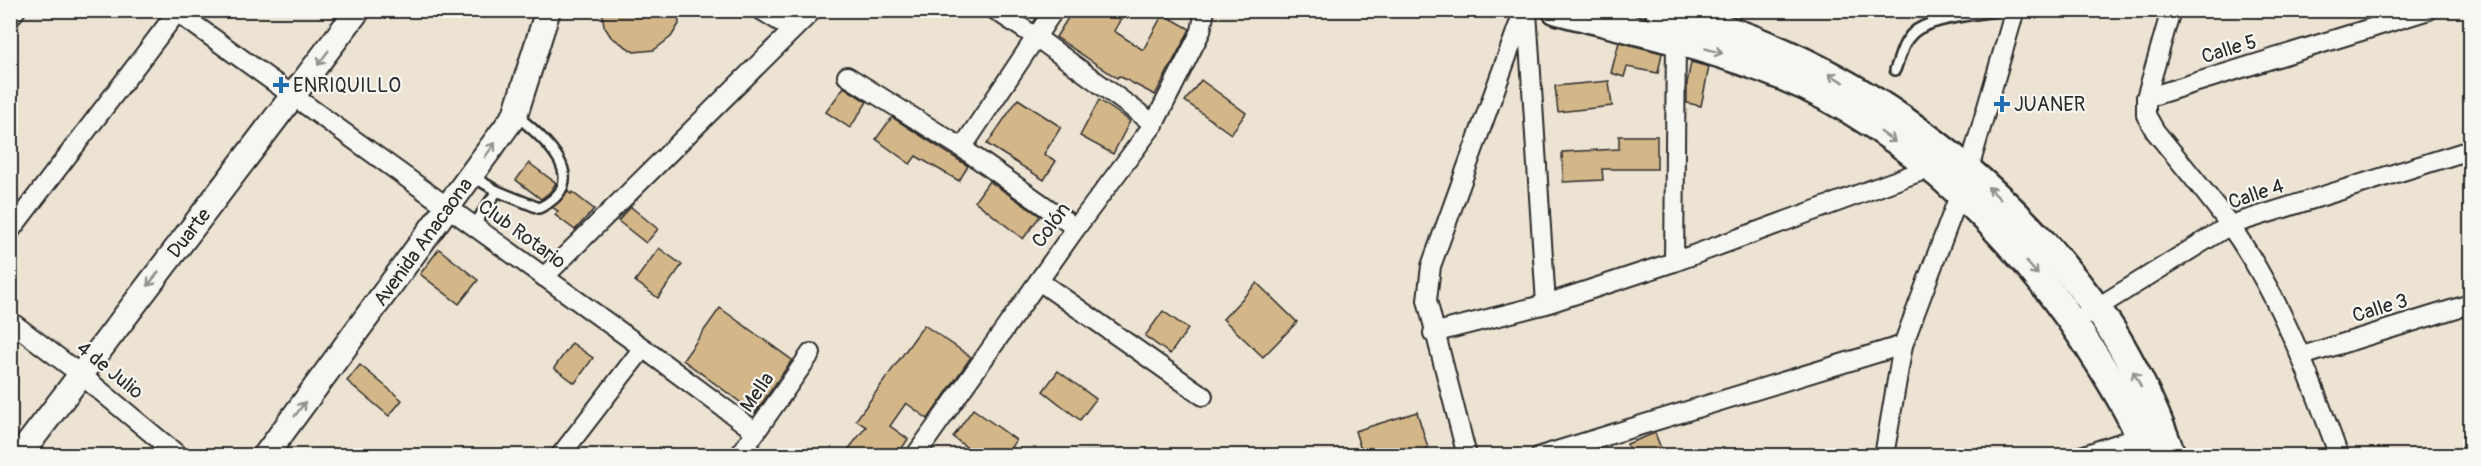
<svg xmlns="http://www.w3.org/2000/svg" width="2481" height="466" font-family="Pangolin,sans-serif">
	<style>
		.water { fill: #8bdce5; stroke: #65959b; stroke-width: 1.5 }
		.building { fill: #d4b789; stroke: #2b2b2b; stroke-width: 1.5 }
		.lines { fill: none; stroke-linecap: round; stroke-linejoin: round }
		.service-casing { stroke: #2b2b2b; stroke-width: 14 }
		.minor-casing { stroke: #2b2b2b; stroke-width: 22 }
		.secondary-casing { stroke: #2b2b2b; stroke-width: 28 }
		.primary-casing { stroke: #2b2b2b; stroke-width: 32 }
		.service { stroke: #f6f6f2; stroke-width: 9 }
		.minor { stroke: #f6f6f2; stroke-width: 18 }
		.secondary { stroke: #f6f6f2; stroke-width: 24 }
		.primary { stroke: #f6f6f2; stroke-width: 27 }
		.oneway { stroke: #90908e }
		.poi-dot { fill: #1f6fb2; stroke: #f6f6f2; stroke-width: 2 }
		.labels { text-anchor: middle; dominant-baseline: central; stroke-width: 4.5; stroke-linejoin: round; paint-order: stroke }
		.street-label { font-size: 20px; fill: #2b2b2b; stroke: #f6f6f2 }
		.poi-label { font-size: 20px; fill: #2b2b2b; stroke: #f6f6f2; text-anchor: start }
	</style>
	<rect width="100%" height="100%" fill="#ece3d2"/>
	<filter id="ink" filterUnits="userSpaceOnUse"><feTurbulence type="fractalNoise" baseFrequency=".0167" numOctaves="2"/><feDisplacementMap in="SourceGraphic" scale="12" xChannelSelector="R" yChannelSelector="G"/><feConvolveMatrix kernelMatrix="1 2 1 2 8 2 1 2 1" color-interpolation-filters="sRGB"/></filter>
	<g filter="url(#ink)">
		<polygon class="water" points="1187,450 1225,455 1056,455 1066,452"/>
		<g class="building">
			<polygon points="602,10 678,10 679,24 671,37 654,50 634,52 611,37 604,26"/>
			<polygon points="1073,10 1126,10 1114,31 1143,50 1163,14 1190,29 1155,95 1119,76 1117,78 1056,37"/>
			<polygon points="1619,42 1662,53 1658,73 1627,67 1624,77 1611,73"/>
			<polygon points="1691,62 1709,67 1701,106 1687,103 1687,83"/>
			<polygon points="1201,80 1246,113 1231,134 1185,101"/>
			<polygon points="1609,81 1612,106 1558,112 1555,86"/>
			<polygon points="844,87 867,102 850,128 826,112"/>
			<polygon points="1018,99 1061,127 1044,154 1056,161 1044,180 987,144"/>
			<polygon points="1099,100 1130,121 1113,154 1080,136"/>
			<polygon points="892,117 968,166 959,181 916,156 910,164 876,139"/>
			<polygon points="1619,136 1657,136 1657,169 1602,169 1603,180 1563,182 1562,152 1619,149"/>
			<polygon points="529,163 556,183 550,192 541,199 516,180"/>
			<polygon points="989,181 1040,216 1023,239 975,201"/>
			<polygon points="567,191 571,194 572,192 594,209 575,230 555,215 558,211 552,207"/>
			<polygon points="631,207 658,229 646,243 618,221"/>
			<polygon points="659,248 682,265 658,298 635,281"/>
			<polygon points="439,249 478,280 459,304 420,274"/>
			<polygon points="1257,283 1297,322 1263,357 1223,319"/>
			<polygon points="720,308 792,360 755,413 683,360"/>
			<polygon points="1163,311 1188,329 1170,354 1145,336"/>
			<polygon points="924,325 971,357 928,419 906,403 890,426 908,439 897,456 843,456 866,427 856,420"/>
			<polygon points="572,343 593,358 575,383 554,368"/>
			<polygon points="360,365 402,400 389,416 347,381"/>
			<polygon points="1058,371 1096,399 1080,420 1043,391"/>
			<polygon points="973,409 1016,440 1005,456 978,456 953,437"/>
			<polygon points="1417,412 1428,448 1402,456 1363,456 1355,431"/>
			<polygon points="1655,433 1664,456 1631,456 1627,444"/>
		</g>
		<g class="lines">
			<defs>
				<g id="service">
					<path d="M1895,70C1900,57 1903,42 1913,33C1928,18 1977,15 1999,10"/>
					<path d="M472,176L497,191L539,208C595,181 544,138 516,115"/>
					<polyline points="473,227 497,191"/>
				</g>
				<g id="minor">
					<polyline points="174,10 643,348 756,432"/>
					<polyline points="761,10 792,29"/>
					<polyline points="995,10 1036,37 1154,124"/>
					<path d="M2171,10L2146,98V115L2155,131C2180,162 2206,192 2229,224C2279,294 2310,376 2339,456"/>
					<polyline points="1527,12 1546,304"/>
					<polyline points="10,18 16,10"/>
					<polyline points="847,76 962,148 1076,228"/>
					<polyline points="2146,98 2429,10"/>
					<polyline points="962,148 1054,10"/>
					<polyline points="10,231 177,12"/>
					<polyline points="1674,262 1676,40"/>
					<polyline points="544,277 813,10"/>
					<polyline points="1039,281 1203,396"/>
					<polyline points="10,321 80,374 179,456"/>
					<polyline points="2074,322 2230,225 2470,150"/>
					<polyline points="1433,333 1546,304 1674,262 1930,168"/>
					<polyline points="2302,356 2470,304"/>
					<polyline points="560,456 643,348"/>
					<polyline points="739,456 811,353"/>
					<polyline points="915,456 1076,228 1154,124 1201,31 1205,10"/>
					<polyline points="1467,456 1427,300 1431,266 1524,10"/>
					<polyline points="1540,456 1903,345"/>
					<polyline points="1884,456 1903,345 1969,169 2015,10"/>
					<polyline points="2081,456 2141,436"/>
				</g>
				<g id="secondary">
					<polyline points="19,456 358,10"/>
					<polyline points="265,456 515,115 548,10"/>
				</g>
				<g id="primary">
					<path d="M1556,10C1632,30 1709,46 1782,76C1913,130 2026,245 2100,364C2118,393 2136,423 2148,456"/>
					<path d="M1659,10C1836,52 1987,162 2095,306C2126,346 2154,408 2172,456"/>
				</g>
			</defs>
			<use href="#service" class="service-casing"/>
			<use href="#minor" class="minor-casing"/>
			<use href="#secondary" class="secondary-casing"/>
			<use href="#primary" class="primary-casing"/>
			<use href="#service" class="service"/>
			<use href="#minor" class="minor"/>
			<use href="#secondary" class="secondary"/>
			<use href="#primary" class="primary"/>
		</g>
		<defs><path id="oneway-shaft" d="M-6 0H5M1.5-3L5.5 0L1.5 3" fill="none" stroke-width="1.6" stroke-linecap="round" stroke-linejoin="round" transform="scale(1.5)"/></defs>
		<g class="oneway">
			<use href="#oneway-shaft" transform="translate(1714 51) rotate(16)"/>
			<use href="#oneway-shaft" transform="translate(323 58) rotate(127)"/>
			<use href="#oneway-shaft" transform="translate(1836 78) rotate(-151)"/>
			<use href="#oneway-shaft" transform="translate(1888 137) rotate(35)"/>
			<use href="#oneway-shaft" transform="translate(490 150) rotate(-55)"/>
			<use href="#oneway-shaft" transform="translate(1994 193) rotate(-135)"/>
			<use href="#oneway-shaft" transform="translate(2032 268) rotate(49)"/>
			<use href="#oneway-shaft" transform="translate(153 279) rotate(128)"/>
			<use href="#oneway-shaft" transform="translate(2137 379) rotate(-116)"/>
			<use href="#oneway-shaft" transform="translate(300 409) rotate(-53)"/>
		</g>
	</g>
	<g class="poi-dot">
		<path d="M278 76h6v6h6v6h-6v6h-6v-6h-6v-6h6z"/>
		<path d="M1999 95h6v6h6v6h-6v6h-6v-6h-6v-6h6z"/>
	</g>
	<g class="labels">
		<g class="street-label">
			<text transform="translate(2229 49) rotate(-17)">Calle 5</text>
			<text transform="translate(2256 194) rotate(-18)">Calle 4</text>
			<text transform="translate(1051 225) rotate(-54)">Colón</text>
			<text transform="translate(189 233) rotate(-52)">Duarte</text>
			<text transform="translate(522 234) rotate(36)">Club Rotario</text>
			<text transform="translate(423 242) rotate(-54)">Avenida Anacaona</text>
			<text transform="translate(2380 308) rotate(-17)">Calle 3</text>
			<text transform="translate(110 370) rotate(39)">4 de Julio</text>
			<text transform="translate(757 392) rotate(-55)">Mella</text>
		</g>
		<g class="poi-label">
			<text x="293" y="85">ENRIQUILLO</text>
			<text x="2014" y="104">JUANER</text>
		</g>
	</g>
	<rect width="2481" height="466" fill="none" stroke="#f6f6f2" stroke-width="36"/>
	<rect x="18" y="18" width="2445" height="430" fill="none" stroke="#2b2b2b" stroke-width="2" filter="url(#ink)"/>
</svg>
